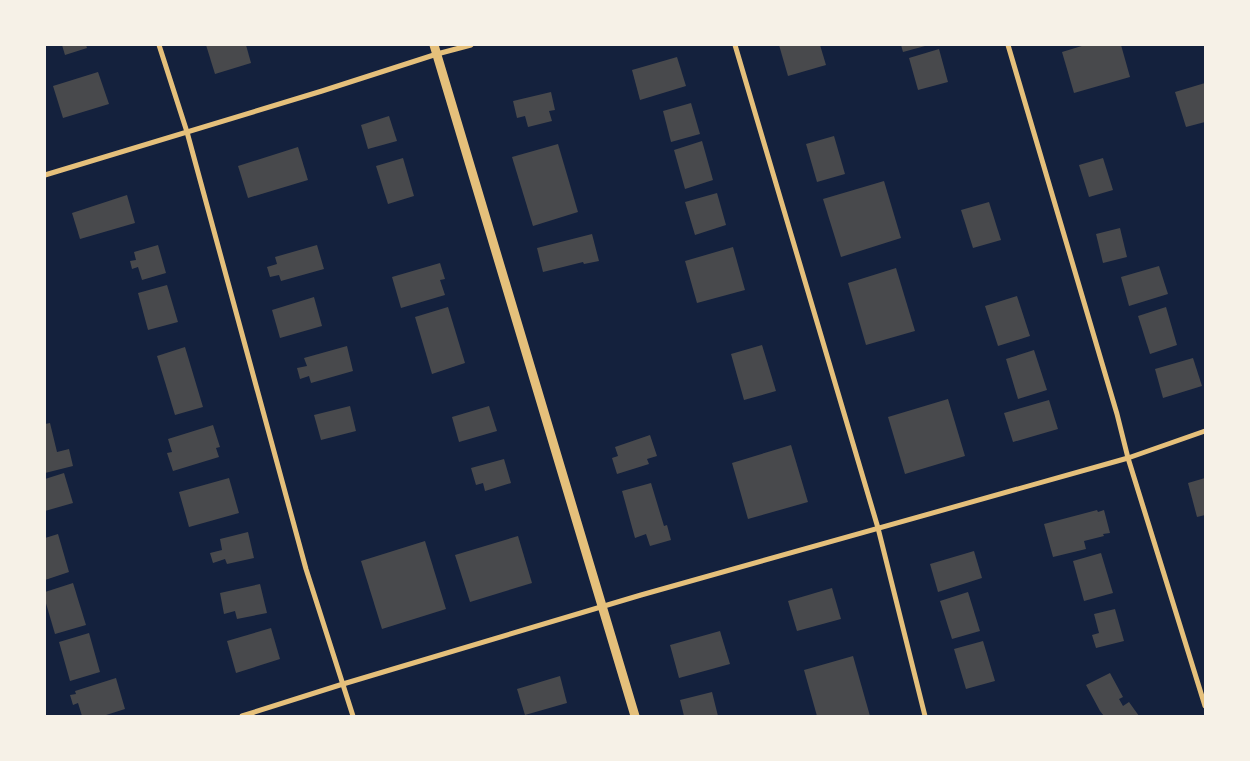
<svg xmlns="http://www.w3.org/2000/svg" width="1250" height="761" font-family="Figtree,sans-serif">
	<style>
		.building { fill: #48494c }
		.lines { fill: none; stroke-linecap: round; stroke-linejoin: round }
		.minor { stroke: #e5c07b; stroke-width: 5 }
		.tertiary { stroke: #e5c07b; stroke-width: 9 }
	</style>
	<rect width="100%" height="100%" fill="#14213d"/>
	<g class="building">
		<polygon points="62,45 86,45 87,48 65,55"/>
		<polygon points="206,45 246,45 251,63 215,74"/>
		<polygon points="779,45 820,45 826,65 788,76"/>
		<polygon points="901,45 925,45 925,46 903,52"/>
		<polygon points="1085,45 1121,45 1130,77 1074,93 1062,52"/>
		<polygon points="939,49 948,82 918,90 909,58"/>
		<polygon points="677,57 686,86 640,100 632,70"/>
		<polygon points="98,72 109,104 63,118 53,86"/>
		<polygon points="1205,83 1205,122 1186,127 1175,92"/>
		<polygon points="551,92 555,110 549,111 552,121 528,127 525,116 517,118 513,101"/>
		<polygon points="691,103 700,134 671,142 663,111"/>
		<polygon points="389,116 397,141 368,149 361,125"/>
		<polygon points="834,136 845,174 817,182 806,144"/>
		<polygon points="702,141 713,180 685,189 674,150"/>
		<polygon points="558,144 578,212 533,226 512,157"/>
		<polygon points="298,147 308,180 248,198 238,166"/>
		<polygon points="403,158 414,196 388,204 376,166"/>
		<polygon points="1103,158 1113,190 1089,197 1079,165"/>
		<polygon points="884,181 901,238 841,257 823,199"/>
		<polygon points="717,193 726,225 695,235 685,202"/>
		<polygon points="127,195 135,223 80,239 72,213"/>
		<polygon points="989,202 1001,240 973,248 961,210"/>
		<polygon points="1120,228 1127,257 1103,263 1096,234"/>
		<polygon points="592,234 599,261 584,264 583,262 543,272 537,248"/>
		<polygon points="158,245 166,273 142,280 138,267 132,269 130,261 136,260 134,252"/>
		<polygon points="317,245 324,269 281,281 279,275 270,277 267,267 277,264 275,257"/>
		<polygon points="733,247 745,290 697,303 685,261"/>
		<polygon points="440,263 445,279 440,280 445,295 401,308 392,277"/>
		<polygon points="1159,266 1168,294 1129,306 1121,277"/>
		<polygon points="896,268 915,331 866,345 848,283"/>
		<polygon points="167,285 178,322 148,330 138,293"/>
		<polygon points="1017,296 1030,336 998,346 985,306"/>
		<polygon points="314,297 322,326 280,338 272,310"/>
		<polygon points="448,307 465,363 432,374 415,317"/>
		<polygon points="1166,307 1177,345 1150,354 1138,316"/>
		<polygon points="762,345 776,391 744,400 731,354"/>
		<polygon points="347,346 353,371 311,383 309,376 300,379 297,368 307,366 304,358"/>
		<polygon points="185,347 203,407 175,415 157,356"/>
		<polygon points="1034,350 1047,390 1018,399 1006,359"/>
		<polygon points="1193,358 1202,386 1163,398 1155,369"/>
		<polygon points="948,399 965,456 905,474 888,417"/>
		<polygon points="1049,400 1058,429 1013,442 1004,413"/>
		<polygon points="350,406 356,431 321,440 314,415"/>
		<polygon points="489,406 497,431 459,442 452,417"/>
		<polygon points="50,423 57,452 69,449 73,466 45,473 45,424"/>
		<polygon points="213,425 220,447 216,448 219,457 173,471 167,453 172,452 168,439"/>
		<polygon points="650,435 657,456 647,459 649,464 617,474 612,458 618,456 615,447"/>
		<polygon points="791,445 808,502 748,519 732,463"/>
		<polygon points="504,459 511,483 485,491 483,483 476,485 471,468"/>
		<polygon points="64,473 73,503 45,511 45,479"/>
		<polygon points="229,478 239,513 189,527 179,492"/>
		<polygon points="1205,478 1205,515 1197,517 1188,483"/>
		<polygon points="651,483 664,526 667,525 671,540 650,546 646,534 635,538 622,491"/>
		<polygon points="1097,510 1098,512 1104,510 1110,533 1103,534 1104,536 1084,541 1086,549 1053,557 1044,524"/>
		<polygon points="248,532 254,558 227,564 225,559 213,563 210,553 222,550 220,539"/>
		<polygon points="58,534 69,572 45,580 45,538"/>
		<polygon points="518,536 532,583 470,602 455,555"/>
		<polygon points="425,541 446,609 382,629 361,561"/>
		<polygon points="974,551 982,578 938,592 930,564"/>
		<polygon points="1101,553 1113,593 1084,601 1073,561"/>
		<polygon points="73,583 86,625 55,634 45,600 45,592"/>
		<polygon points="260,584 267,613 237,619 235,611 224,614 220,593"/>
		<polygon points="832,588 841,619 797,631 788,601"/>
		<polygon points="968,592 980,631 952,639 940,601"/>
		<polygon points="1115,609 1124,641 1096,648 1092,635 1099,633 1094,614"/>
		<polygon points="271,628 280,659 236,673 227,641"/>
		<polygon points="720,631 730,664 679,678 670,645"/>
		<polygon points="89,633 100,672 70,681 59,642"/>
		<polygon points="983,641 995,681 966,689 954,649"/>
		<polygon points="853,656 870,716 817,716 804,670"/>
		<polygon points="1110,673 1123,697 1119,699 1123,706 1129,702 1139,716 1104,716 1100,711 1086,685"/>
		<polygon points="560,676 567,703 525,715 517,689"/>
		<polygon points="116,678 125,709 103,716 82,716 78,703 73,705 70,695 76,694 75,691"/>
		<polygon points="712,692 718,716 684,716 680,700"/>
	</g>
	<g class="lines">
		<g class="minor">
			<polyline points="159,45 187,132 306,569 353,716"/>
			<polyline points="735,45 878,528 925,716"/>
			<polyline points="1008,45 1117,414 1128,458 1205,706"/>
			<polyline points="45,175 322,91 437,54 471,45"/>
			<polyline points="242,716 343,684 641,595 1128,458 1205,431"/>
		</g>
		<polyline class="tertiary" points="434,45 635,716"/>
	</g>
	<rect width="1250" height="761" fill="none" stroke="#f6f1e7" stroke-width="92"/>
</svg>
